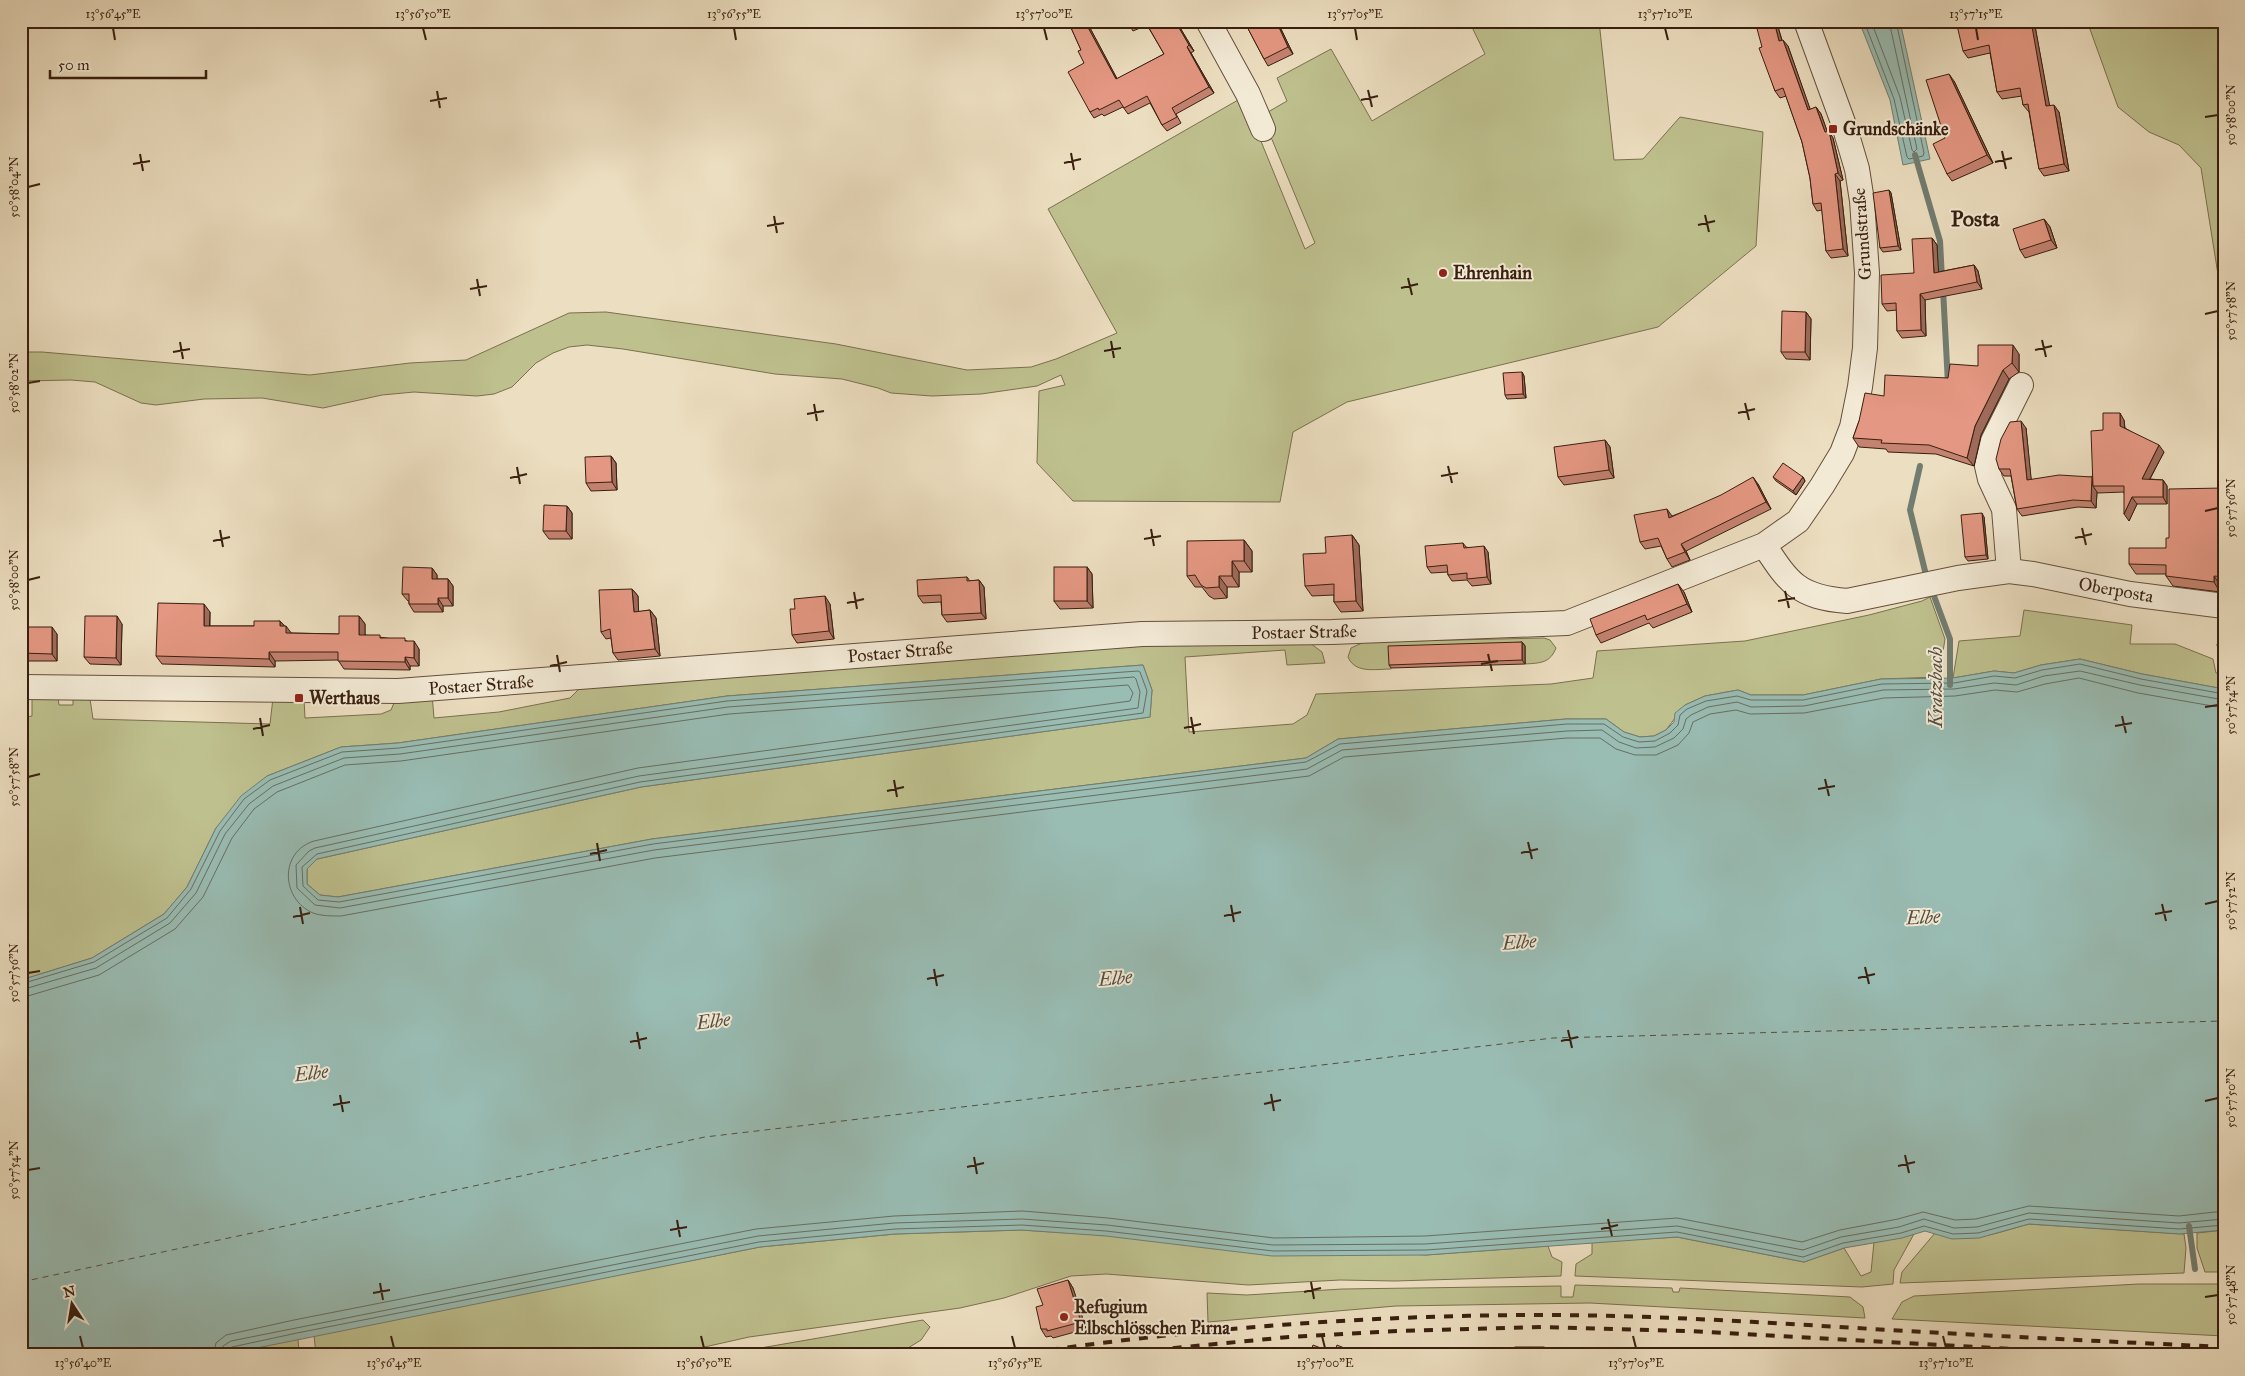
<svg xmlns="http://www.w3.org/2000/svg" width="2245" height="1376" font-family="'IM FELL Great Primer',serif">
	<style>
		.green { fill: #bec08e; stroke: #7b704e }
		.water { fill: #99bcb3; stroke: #727d71 }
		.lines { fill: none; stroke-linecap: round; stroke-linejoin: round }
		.shore { stroke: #686e61; stroke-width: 1 }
		.stream { stroke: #727d71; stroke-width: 6 }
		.ferry { stroke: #554e40; stroke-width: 1; stroke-dasharray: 6 5; stroke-linecap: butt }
		.minor-casing { stroke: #654f3b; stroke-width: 26 }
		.minor { stroke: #f3ead6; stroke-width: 24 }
		.rail { stroke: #381f0f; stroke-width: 4; stroke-dasharray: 9 9; stroke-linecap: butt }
		.wall { fill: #c48270; stroke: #381f0f }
		.shaded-wall { fill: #a06a5b; stroke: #381f0f }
		.building { fill: #e49782; stroke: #381f0f }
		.ticks { fill: none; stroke: #381f0f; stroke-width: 2 }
		.poi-dot { fill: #8f2418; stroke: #f3ead6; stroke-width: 2 }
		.labels { text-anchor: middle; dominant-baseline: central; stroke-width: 4; stroke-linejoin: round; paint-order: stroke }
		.poi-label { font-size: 18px; font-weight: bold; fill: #381f0f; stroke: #f3ead6; text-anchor: start }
		.street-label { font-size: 18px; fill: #381f0f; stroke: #f3ead6 }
		.water-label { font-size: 19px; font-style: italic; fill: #554e40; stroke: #f3ead6 }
		.district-label { font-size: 22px; font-weight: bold; fill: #381f0f; stroke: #f3ead6 }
		.neatline { fill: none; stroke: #381f0f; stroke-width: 2 }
		.ticks-label { font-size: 12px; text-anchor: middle; fill: #381f0f }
	</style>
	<rect width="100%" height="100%" fill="#ecdec0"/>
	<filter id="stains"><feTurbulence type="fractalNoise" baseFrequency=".004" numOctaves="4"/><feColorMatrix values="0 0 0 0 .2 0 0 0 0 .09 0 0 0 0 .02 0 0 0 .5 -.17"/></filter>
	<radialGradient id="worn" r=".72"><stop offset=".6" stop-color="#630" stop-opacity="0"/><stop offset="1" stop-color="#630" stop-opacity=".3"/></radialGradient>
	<g class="green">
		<polygon points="1469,21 1599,21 1614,160 1643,159 1680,117 1763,132 1756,246 1658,327 1347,402 1293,432 1280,502 1073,501 1037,463 1039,391 1065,385 1061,375 1037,386 981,394 932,396 891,393 878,388 842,379 775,374 623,349 587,345 569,347 553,353 536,363 512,387 494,394 477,396 414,392 382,395 323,408 262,398 204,399 156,405 141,403 95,382 71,380 21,381 21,352 42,352 310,375 410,363 466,360 569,313 606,312 836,344 967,370 1031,367 1056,359 1117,333 1048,209 1238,100 1258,134 1305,249 1315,243 1268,130 1268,112 1287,101 1277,78 1331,49 1372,121 1485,54"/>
		<polygon points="2087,21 2224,21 2224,312 2201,168 2179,145 2149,132 2118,107"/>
		<polygon points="1930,597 1945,639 1939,677 1881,679 1803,695 1751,695 1738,690 1705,696 1685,705 1666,730 1654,736 1640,737 1624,732 1606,719 1566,719 1338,739 1306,758 652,839 338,897 320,895 307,884 307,869 317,859 641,787 1150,717 1152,690 1143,665 727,696 398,743 341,747 267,776 216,828 187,887 164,914 92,958 21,980 21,718 32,716 32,699 58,698 59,705 73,705 73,698 90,699 93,719 270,724 273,698 304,699 305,718 381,714 391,710 397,696 432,694 434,718 499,712 570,698 582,686 1079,647 1310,643 1322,652 1325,663 1287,665 1285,650 1185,657 1189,732 1293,724 1307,715 1316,694 1551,684 1593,678 1597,651 1745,641 1869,615 1922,601"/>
		<polygon points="2024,610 2132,625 2130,644 2175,644 2213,659 2216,673 2224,672 2224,689 2142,674 2080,659 2041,665 2014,673 1994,671 1953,678 1959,641 2020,636"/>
		<path d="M1544,638L1550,640L1556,648C1550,663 1541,663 1525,664L1524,646L1391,651V669C1376,669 1355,674 1348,657L1351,648L1364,642Z"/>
		<path d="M2029,1224L2184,1234L2186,1248L2184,1273L1900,1283L1902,1272L1935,1233C1969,1245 1995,1233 2029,1224Z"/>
		<polygon points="1021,1230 1426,1255 1548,1246 1552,1257 1562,1262 1561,1276 1395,1281 1340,1280 1248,1285 1106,1274 1071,1276 1004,1298 960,1308 749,1337 669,1355 316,1355 314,1335 760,1247 895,1234"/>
		<polygon points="2224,1230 2224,1272 2205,1272 2197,1248 2197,1233"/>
		<polygon points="1914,1234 1894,1270 1893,1284 1862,1287 1575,1276 1576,1264 1592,1254 1592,1242 1677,1237 1804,1262 1844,1248 1861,1276 1871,1272 1874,1242"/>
		<polygon points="2139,1284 2224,1284 2224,1336 1892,1319 1902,1302 1914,1296"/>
		<polygon points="1575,1285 1672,1288 1673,1292 1679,1292 1680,1288 1850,1297 1863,1307 1865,1318 1590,1303 1396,1306 1208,1322 1207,1293 1247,1295 1342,1289 1561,1286 1561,1297 1573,1297"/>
		<polygon points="923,1320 930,1327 921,1340 908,1348 873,1355 720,1355"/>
		<polygon points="298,1338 299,1355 222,1355 291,1340"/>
	</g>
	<g class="water">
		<polygon points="1859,21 1900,21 1930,159 1903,165 1890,100"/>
		<polygon points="2080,659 2142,674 2224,689 2224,1230 2180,1234 2029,1224 1979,1238 1952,1239 1925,1231 1902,1238 1844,1248 1804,1262 1677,1237 1426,1255 1272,1256 1106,1236 1021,1230 895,1234 760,1247 222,1355 21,1355 21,980 92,958 164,914 187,887 216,828 241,796 267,776 341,747 398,743 727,696 1143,665 1152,690 1150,717 641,787 317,859 307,869 307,884 320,895 338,897 652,839 1306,758 1338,739 1566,719 1606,719 1624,732 1640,737 1654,736 1666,730 1674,722 1675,713 1685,705 1705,696 1738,690 1751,695 1803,695 1881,679 1953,678 1994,671 2014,673 2041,665"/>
	</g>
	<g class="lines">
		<g class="shore">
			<polyline points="1864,21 1894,99 1907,157 1909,159 1923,156 1924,153 1896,21"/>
			<polyline points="1871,21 1900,97 1912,150 1914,152 1917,149 1889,21"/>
			<polyline points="21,984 94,962 167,918 191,889 220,831 244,799 270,780 342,752 399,748 727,701 1138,671 1140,672 1147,691 1143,713 640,782 317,854 302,867 303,886 318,900 339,902 653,844 1306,762 1340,744 1567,724 1604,724 1623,737 1639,742 1655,741 1670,733 1678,725 1680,715 1687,709 1706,701 1737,696 1751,700 1803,700 1882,684 1954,683 1994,676 2015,678 2042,670 2080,664 2141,679 2224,694"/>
			<polyline points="21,990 96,968 170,923 196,893 225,834 249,804 273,786 344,758 400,754 728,707 1134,677 1136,679 1140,692 1138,708 639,776 315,848 309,851 296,865 297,888 315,905 340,908 654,850 1307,769 1342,750 1567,731 1602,730 1619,742 1636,748 1655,747 1674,738 1683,729 1686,719 1691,715 1708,707 1737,702 1751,707 1804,706 1883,690 1954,689 1994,683 2016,685 2044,676 2080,671 2140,685 2224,700"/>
			<path d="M21,998L99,975L175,929L203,897L232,838L254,809L277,792L345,765L401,761L729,714L1128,685L1133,693L1130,701L638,768L314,841C279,852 281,899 313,913C321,916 332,916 341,916L655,858L1309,776L1344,757L1567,738H1600L1616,749L1635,755H1656L1678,745L1689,733L1693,722L1710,714L1736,710L1750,714L1804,713L1884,698L1955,696L1995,690L2017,692L2045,684L2079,678L2138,693L2224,708"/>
			<polyline points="213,1355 216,1343 226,1335 294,1320 756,1229 894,1216 1023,1211 1108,1218 1274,1238 1425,1236 1677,1218 1802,1242 1840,1230 1898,1219 1923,1212 1955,1220 1976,1219 2029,1206 2179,1216 2224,1211"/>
			<polyline points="221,1355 223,1346 231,1341 758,1236 894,1223 1022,1219 1107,1225 1273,1245 1425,1244 1677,1226 1803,1250 1841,1237 1899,1227 1924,1219 1954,1228 1977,1227 2029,1213 2179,1223 2224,1219"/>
			<polyline points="227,1355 228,1350 232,1347 297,1333 759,1242 895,1229 1022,1225 1106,1231 1273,1251 1426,1250 1677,1232 1803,1257 1843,1243 1901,1233 1924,1226 1953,1234 1978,1233 2029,1219 2179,1229 2224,1225"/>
		</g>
		<g class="stream">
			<polyline points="1915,155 1940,241 1942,279"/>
			<polyline points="1943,289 1948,384"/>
			<polyline points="1920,466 1910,510 1927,579"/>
			<polyline points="1931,588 1950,639 1950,685"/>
			<polyline points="2189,1226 2195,1269"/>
		</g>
		<polyline class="ferry" points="21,1282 705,1137 1553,1038 2224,1021"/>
		<defs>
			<g id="minor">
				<polyline points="1208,21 1248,94 1263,129"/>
				<path d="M1764,545C1789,583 1798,597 1847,601L1958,578L2009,571L2033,574L2130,594L2224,606"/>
				<polyline points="2009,571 2004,509 1990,479 1987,466 1993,441 2021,385"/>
				<polyline points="21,687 398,691 1142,634 1332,632 1567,623 1764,545 1798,521 1822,486 1842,453 1852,427 1860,387 1865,348 1867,273 1862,201 1857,169 1844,125 1806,21"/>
			</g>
		</defs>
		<use href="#minor" class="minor-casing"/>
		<use href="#minor" class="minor"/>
		<g class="rail">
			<path d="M1014,1355C1188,1329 1365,1315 1542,1315C1664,1315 1785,1324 1907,1331C2013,1337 2118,1342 2224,1347"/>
			<polyline points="1101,1355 1289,1337 1399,1331 1545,1327 1689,1331 2123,1355"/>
		</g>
	</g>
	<g class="wall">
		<polygon points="1068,21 1104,21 1090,28 1117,79 1164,54 1147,25 1133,31 1127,21 1176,21 1194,51 1191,53 1214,93 1176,114 1181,123 1167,131 1162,125 1150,103 1128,114 1123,107 1104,116 1102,114 1094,118 1090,112 1084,63 1081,50"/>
		<polygon points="1244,21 1292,21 1280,27 1293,54 1268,66 1264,59"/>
		<polygon points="2035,26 2049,105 2059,112 2069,171 2044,176 2039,169 2029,112 2023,105 2022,96 2002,99 1997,92 1990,53 1968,58 1963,51"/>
		<polygon points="1778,27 1782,40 1788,46 1810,110 1816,107 1821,114 1827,131 1833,138 1843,180 1840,181 1848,256 1831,258 1826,251 1822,210 1817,211 1813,204 1810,178 1802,142 1786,96 1780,98 1775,91 1762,47"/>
		<polygon points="1954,81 1993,163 1952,181 1947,174 1945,138"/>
		<polygon points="1889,190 1891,193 1901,250 1883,252 1880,248"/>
		<polygon points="2044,219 2050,227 2057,248 2025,258 2020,250"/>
		<polygon points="1932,238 1937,245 1938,272 1974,265 1978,271 1982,289 1925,300 1926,336 1902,338 1897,331 1897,310 1887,311 1882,304 1914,273"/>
		<polygon points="1806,312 1811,319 1810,360 1786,359 1781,352"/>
		<polygon points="2019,354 2019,372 2009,379 1981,435 1974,466 1936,454 1888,452 1886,449 1859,447 1853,438 1859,421 1884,396 1948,378 1978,366"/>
		<polygon points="1522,372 1524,376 1526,398 1507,399 1505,395"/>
		<polygon points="2124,420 2125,428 2164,452 2150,479 2163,480 2167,486 2167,504 2137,504 2129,521 2124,492 2098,493 2097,492 2096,508 2078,507 2022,516 2017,509 2011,476 2004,476 1999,469 2026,428 2031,480 2092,477 2103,430"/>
		<polygon points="1605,440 1610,447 1614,478 1564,485 1558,477"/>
		<polygon points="611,456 616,463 617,490 591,491 586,483"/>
		<polygon points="1773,477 1803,477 1805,481 1796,495 1776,481"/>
		<polygon points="1758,484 1771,509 1686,551 1690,560 1672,567 1667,559 1661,546 1645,549 1640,542 1672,516"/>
		<polygon points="2224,488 2224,586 2220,585 2220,592 2173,586 2166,576 2166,574 2136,574 2129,564 2166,548"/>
		<polygon points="567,506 572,513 572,539 549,539 543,531"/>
		<polygon points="1984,517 1988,559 1968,561 1965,557"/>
		<polygon points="1352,535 1359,545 1363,611 1341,612 1334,602 1334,595 1312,596 1305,586 1326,553"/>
		<polygon points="1244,540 1252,551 1252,572 1239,572 1239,587 1227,587 1227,598 1214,599 1209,596 1202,587 1195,587 1187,576"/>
		<polygon points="1463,543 1466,547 1488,552 1491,584 1472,586 1467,580 1452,581 1448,575 1448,572 1431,573 1427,567"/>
		<polygon points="1087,567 1092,574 1093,608 1060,609 1054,601"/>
		<polygon points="432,568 437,575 437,579 448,579 453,586 453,606 443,606 443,612 414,612 409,604 409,601 408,601 402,594"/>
		<polygon points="967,577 970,581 979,580 984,587 986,619 947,622 942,615 941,602 923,603 918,596"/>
		<polygon points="632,589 638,596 638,612 650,610 656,618 660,656 618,660 613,653 611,638 606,639 601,632"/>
		<polygon points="1684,592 1692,612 1653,628 1649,623 1601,643 1596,635"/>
		<polygon points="830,604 834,639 797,643 792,635"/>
		<polygon points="210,612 210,626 254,626 280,621 291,633 339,634 359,616 365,624 365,635 407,641 419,649 419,666 410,666 410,670 344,669 338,660 275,661 275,667 162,664 156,656"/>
		<polygon points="122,624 121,665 90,664 84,657"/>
		<polygon points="21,627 57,634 57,661 21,661"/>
		<polygon points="1522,642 1525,646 1525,664 1391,668 1389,665"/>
		<polygon points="2224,643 2224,666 2222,666 2220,662"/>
		<polygon points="1068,1280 1073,1288 1086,1329 1053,1338 1051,1336 1046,1337 1041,1329 1043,1305"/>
	</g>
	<g class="shaded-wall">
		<polygon points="1175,21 1176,21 1194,51 1189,45"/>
		<polygon points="1276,21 1280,27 1293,54 1288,47"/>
		<polygon points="1774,21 1778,27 1784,48 1779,41"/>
		<polygon points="2029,21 2032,21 2035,26 2051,113 2046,106"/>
		<polygon points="1085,22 1090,28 1121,86 1116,79"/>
		<polygon points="1783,40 1788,46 1813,117 1808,110"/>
		<polygon points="1187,47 1191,53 1214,93 1209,87"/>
		<polygon points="1949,74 1954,81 1993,163 1987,155"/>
		<polygon points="2054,105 2059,112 2069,171 2064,164"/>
		<polygon points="1816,107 1821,114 1830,139 1825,132"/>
		<polygon points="1829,131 1833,138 1843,180 1838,173"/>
		<polygon points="1835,174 1840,181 1848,256 1843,249"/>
		<polygon points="1889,190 1891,193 1901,250 1898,246"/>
		<polygon points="2044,219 2050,227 2057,248 2051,240"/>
		<polygon points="1932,238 1937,245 1939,279 1934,273"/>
		<polygon points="1974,265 1978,271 1982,289 1977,282"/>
		<polygon points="1920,294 1925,300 1926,336 1921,330"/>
		<polygon points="1806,312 1811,319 1810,360 1805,352"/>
		<polygon points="2013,345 2019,354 2019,372 2012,363"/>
		<polygon points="2003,370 2009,379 1981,435 1974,466 1967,458 1975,426"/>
		<polygon points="1522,372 1524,376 1526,398 1523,394"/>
		<polygon points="2120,413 2124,420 2125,432 2120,426"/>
		<polygon points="2021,421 2026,428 2032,487 2027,480"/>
		<polygon points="1605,440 1610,447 1614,478 1609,470"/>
		<polygon points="2159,445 2164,452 2146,486 2142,479"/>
		<polygon points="611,456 616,463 617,490 612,482"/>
		<polygon points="1753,477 1758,484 1771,509 1766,502"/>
		<polygon points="1803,477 1805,481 1796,495 1793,491"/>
		<polygon points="2092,477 2093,486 2097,492 2096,508 2091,501"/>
		<polygon points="2163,480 2167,486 2167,504 2163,497"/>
		<polygon points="2132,497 2137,504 2129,521 2124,514"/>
		<polygon points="567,506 572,513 572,539 566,531"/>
		<polygon points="1667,509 1672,516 1674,525 1669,518"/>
		<polygon points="1982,513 1984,517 1988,559 1986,555"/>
		<polygon points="1352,535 1359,545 1363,611 1356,601"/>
		<polygon points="1244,540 1252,551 1252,572 1244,561"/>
		<polygon points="1681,544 1686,551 1690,560 1685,552"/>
		<polygon points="1484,546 1488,552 1491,584 1487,577"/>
		<polygon points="1232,561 1239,572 1239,587 1232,576"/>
		<polygon points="1087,567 1092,574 1093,608 1087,601"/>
		<polygon points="432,568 437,575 437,586 432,579"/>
		<polygon points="1219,576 1227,587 1227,598 1219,587"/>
		<polygon points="2214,576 2220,585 2220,592 2214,582"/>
		<polygon points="448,579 453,586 453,606 448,598"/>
		<polygon points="979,580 984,587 986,619 981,613"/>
		<polygon points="1678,584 1684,592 1692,612 1687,604"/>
		<polygon points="632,589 638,596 639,620 634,612"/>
		<polygon points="825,596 830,604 834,639 829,631"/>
		<polygon points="438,598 443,606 443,612 438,604"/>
		<polygon points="204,604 210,612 209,634 204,626"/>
		<polygon points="650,610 656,618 660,656 655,649"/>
		<polygon points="117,616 122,624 121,665 116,658"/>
		<polygon points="359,616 365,624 365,643 359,635"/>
		<polygon points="280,621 286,628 286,626 292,634 291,641 280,626"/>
		<polygon points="52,627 57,634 57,661 52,654"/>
		<polygon points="414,641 419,649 419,666 414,658"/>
		<polygon points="1522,642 1525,646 1525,664 1522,660"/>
		<polygon points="269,652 275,661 275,667 269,659"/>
		<polygon points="405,657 410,666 410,670 405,662"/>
		<polygon points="1068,1280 1073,1288 1086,1329 1081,1322"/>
		<polygon points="1544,1347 1548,1353 1548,1355 1544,1355"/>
	</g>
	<g class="building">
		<polygon points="1068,21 1087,21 1085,22 1116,79 1164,54 1145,21 1175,21 1189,45 1187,47 1209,87 1172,108 1177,117 1162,125 1147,96 1124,108 1119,100 1099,110 1098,108 1090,112 1068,72 1084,63 1078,51 1081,50"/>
		<polygon points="1127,21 1137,21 1129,25"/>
		<polygon points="1244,21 1276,21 1288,47 1264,59"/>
		<polygon points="1769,21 1774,21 1779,41 1783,40 1808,110 1816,107 1825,132 1829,131 1838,173 1835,174 1843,249 1826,251 1821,203 1813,204 1810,178 1802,142 1783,88 1775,91 1759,48 1762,47 1756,25"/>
		<polygon points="1956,21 2031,21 2046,106 2054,105 2064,164 2039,169 2028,104 2023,105 2020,88 1997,92 1989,45 1963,51"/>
		<polygon points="1949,74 1987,155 1947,174 1933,144 1945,138 1926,80"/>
		<polygon points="1889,190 1898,246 1880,248 1873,193"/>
		<polygon points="2044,219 2051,240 2020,250 2013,229"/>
		<polygon points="1932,238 1934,273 1974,265 1977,282 1920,294 1921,330 1897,331 1896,303 1882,304 1881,275 1914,273 1912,239"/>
		<polygon points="1782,311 1806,312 1805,352 1781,352"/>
		<polygon points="1978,345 2013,345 2012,363 2003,370 1975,426 1967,458 1929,445 1881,443 1882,440 1853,438 1859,421 1865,393 1884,396 1885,375 1948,378 1950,364 1978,366"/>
		<polygon points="1522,372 1523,394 1505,395 1503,373"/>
		<polygon points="2103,413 2120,413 2120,426 2159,445 2142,479 2163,480 2163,497 2132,497 2124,514 2124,486 2093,486 2091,431 2103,430"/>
		<polygon points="2021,421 2027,480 2059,475 2092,477 2091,501 2073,500 2017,509 2010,469 1999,469 1996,459 2001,439 2010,422"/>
		<polygon points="1605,440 1609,470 1558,477 1554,447"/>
		<polygon points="611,456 612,482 586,483 585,457"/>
		<polygon points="1783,463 1803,477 1793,491 1773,477"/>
		<polygon points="1753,477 1766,502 1681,544 1685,552 1667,559 1658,538 1640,542 1634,515 1667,509 1669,518 1721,495"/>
		<polygon points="2224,488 2224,577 2214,576 2214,582 2166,576 2166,565 2129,564 2129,548 2166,548 2166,538 2169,538 2169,489"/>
		<polygon points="544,505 567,506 566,531 543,531"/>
		<polygon points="1982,513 1986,555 1965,557 1961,515"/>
		<polygon points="1352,535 1356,601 1334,602 1334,584 1305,586 1303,554 1326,553 1325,537"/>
		<polygon points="1244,540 1244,561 1232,561 1232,576 1219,576 1219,587 1206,588 1201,585 1195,575 1187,576 1187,541"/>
		<polygon points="1463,543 1464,548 1484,546 1487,577 1467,579 1467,573 1448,575 1447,565 1427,567 1425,546"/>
		<polygon points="403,567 432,568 432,579 448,579 448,598 438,598 438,604 409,604 409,594 402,594"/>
		<rect x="1054" y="567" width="33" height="34"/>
		<polygon points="967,577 967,581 979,580 981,613 942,615 941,595 918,596 917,580"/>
		<polygon points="1678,584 1687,604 1647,620 1645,615 1596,635 1590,619"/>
		<polygon points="632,589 634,612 650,610 655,649 613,653 610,629 601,632 599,590"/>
		<polygon points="825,596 829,631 792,635 790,609 795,609 794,599"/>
		<polygon points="158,603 204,604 204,626 254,626 254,621 280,621 280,626 286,626 286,633 339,634 339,616 359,616 359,635 380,635 380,638 405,638 405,641 414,641 414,658 405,657 405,662 338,661 338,652 269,652 269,659 156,656"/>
		<polygon points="85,616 117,616 116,658 84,657"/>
		<polygon points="21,627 52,627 52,654 21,653"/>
		<polygon points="1522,642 1522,660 1389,665 1388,646"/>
		<polygon points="2224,643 2224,662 2220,662 2217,644"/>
		<polygon points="1068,1280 1081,1322 1047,1331 1047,1329 1041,1329 1036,1307 1043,1305 1037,1289"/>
		<polygon points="1313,1345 1334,1353 1337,1345 1354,1352 1352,1355 1300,1355 1310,1354"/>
		<rect x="1515" y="1347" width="29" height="8"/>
	</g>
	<path class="ticks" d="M113,28L115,40M423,28L426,40M734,28L736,40M1044,28L1047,40M1355,28L1357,40M1665,28L1668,40M1976,28L1978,40M1368,90L1372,107M437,91L440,108M1361,100L1378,96M430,101L447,98M2205,117L2218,115M2002,151L2006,169M1071,153L1074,170M140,154L143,171M1995,162L2012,158M1064,163L1081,159M133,164L150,161M28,187L40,184M1705,215L1709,232M774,216L777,233M1698,225L1715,221M767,226L784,223M1408,278L1412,295M477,279L480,296M1401,288L1418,284M470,289L487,286M2205,314L2218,311M2042,340L2046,357M1111,341L1114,358M180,342L183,359M2035,350L2052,346M1104,351L1121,348M173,352L190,349M28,383L40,381M1745,403L1749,420M814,404L817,421M1738,413L1755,409M807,414L824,411M1448,466L1452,483M517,467L520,484M1441,476L1458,473M510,478L527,474M2205,511L2218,508M2082,528L2086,545M1151,529L1154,546M220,530L223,547M2075,538L2092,534M1144,539L1161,536M213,541L230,537M28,580L40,577M1785,591L1789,608M854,592L857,609M1778,601L1795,598M847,603L864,599M1488,654L1492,671M557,655L560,672M1481,664L1498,661M550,666L567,662M2205,707L2218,705M2122,716L2126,733M1191,717L1194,734M260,718L263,736M2115,726L2132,723M1184,728L1201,724M253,729L270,725M28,777L40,774M1825,779L1829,796M894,780L897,797M1818,789L1835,786M887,791L904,787M1528,842L1532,859M597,843L600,861M1521,853L1538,849M590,854L607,850M2162,904L2166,921M2205,904L2218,901M1231,905L1234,922M300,907L303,924M2155,914L2172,911M1224,916L1241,912M293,917L310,913M1865,967L1869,984M934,969L937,986M28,973L40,971M1858,978L1875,974M927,979L944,975M1568,1030L1572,1048M637,1032L640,1049M1561,1041L1578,1037M630,1042L647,1038M1271,1094L1274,1111M340,1095L343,1112M2205,1101L2218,1098M1264,1104L1281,1100M333,1105L350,1102M1905,1155L1909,1173M974,1157L977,1174M1898,1166L1915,1162M967,1167L984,1163M28,1170L40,1168M1608,1219L1612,1236M677,1220L680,1237M1601,1229L1618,1225M670,1230L687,1227M1311,1282L1314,1299M380,1283L383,1300M1304,1292L1321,1288M373,1293L390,1290M2205,1297L2218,1295M80,1336L83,1348M391,1336L394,1348M701,1336L704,1348M1012,1336L1015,1348M1322,1336L1325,1348M1633,1336L1636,1348M1943,1336L1946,1348"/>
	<g class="poi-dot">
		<rect x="1828" y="124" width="10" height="10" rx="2.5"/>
		<circle cx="1443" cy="273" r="5"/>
		<rect x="294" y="693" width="10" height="10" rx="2.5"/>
		<circle cx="1064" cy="1317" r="5"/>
	</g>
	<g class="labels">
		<g class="poi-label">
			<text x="1843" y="129">Grundschänke</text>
			<text x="1453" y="273">Ehrenhain</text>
			<text x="309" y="698">Werthaus</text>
			<text x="1074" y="1307">Refugium<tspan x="1074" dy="21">Elbschlösschen Pirna</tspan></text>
		</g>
		<g class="street-label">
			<text transform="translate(1862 234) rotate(-94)">Grundstraße</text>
			<text transform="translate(2116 590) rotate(10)">Oberposta</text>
			<text transform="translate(1304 632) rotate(-1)">Postaer Straße</text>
			<text transform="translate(900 652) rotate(-5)">Postaer Straße</text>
			<text transform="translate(481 685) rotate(-4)">Postaer Straße</text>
		</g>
		<g class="water-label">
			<text transform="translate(1935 687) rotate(-90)">Kratzbach</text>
			<text transform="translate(1923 917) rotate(-3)">Elbe</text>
			<text transform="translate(1519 942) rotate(-4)">Elbe</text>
			<text transform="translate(1115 978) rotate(-5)">Elbe</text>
			<text transform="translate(713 1021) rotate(-7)">Elbe</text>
			<text transform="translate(311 1073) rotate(-7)">Elbe</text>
		</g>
		<g class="district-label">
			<text x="1975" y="218">Posta</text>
		</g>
	</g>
	<rect width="2245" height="1376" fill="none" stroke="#ecdec0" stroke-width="55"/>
	<g transform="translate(72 1304) rotate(348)" stroke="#f3ead6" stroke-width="4" paint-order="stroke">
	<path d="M0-4L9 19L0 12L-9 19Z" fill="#381f0f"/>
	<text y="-8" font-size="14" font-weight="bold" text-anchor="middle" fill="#381f0f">N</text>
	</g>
	<path d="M50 70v8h156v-8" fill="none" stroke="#381f0f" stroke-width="2.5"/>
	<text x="58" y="70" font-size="15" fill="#381f0f" stroke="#f3ead6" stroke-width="4" paint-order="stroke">50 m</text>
	<rect x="28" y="28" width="2190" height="1320" class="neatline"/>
	<g class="ticks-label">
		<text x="113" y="18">13°56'45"E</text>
		<text x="423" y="18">13°56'50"E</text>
		<text x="734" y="18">13°56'55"E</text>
		<text x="1044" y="18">13°57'00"E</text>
		<text x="1355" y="18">13°57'05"E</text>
		<text x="1665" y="18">13°57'10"E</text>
		<text x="1976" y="18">13°57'15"E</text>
		<text transform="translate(2231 115) rotate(-90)" y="4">50°58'00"N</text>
		<text transform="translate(14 187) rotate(-90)" y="4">50°58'04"N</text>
		<text transform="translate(2231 311) rotate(-90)" y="4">50°57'58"N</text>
		<text transform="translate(14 383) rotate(-90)" y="4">50°58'02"N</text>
		<text transform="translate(2231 508) rotate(-90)" y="4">50°57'56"N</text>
		<text transform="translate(14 580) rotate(-90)" y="4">50°58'00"N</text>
		<text transform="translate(2231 705) rotate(-90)" y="4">50°57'54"N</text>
		<text transform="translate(14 777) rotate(-90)" y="4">50°57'58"N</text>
		<text transform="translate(2231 901) rotate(-90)" y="4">50°57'52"N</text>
		<text transform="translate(14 973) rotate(-90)" y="4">50°57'56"N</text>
		<text transform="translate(2231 1098) rotate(-90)" y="4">50°57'50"N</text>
		<text transform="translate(14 1170) rotate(-90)" y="4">50°57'54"N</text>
		<text transform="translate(2231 1295) rotate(-90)" y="4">50°57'48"N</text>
		<text x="83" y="1367">13°56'40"E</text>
		<text x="394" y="1367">13°56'45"E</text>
		<text x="704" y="1367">13°56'50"E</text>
		<text x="1015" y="1367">13°56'55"E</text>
		<text x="1325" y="1367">13°57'00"E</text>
		<text x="1636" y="1367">13°57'05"E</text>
		<text x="1946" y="1367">13°57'10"E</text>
	</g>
	<rect width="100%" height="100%" filter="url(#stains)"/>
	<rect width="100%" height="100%" fill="url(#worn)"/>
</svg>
